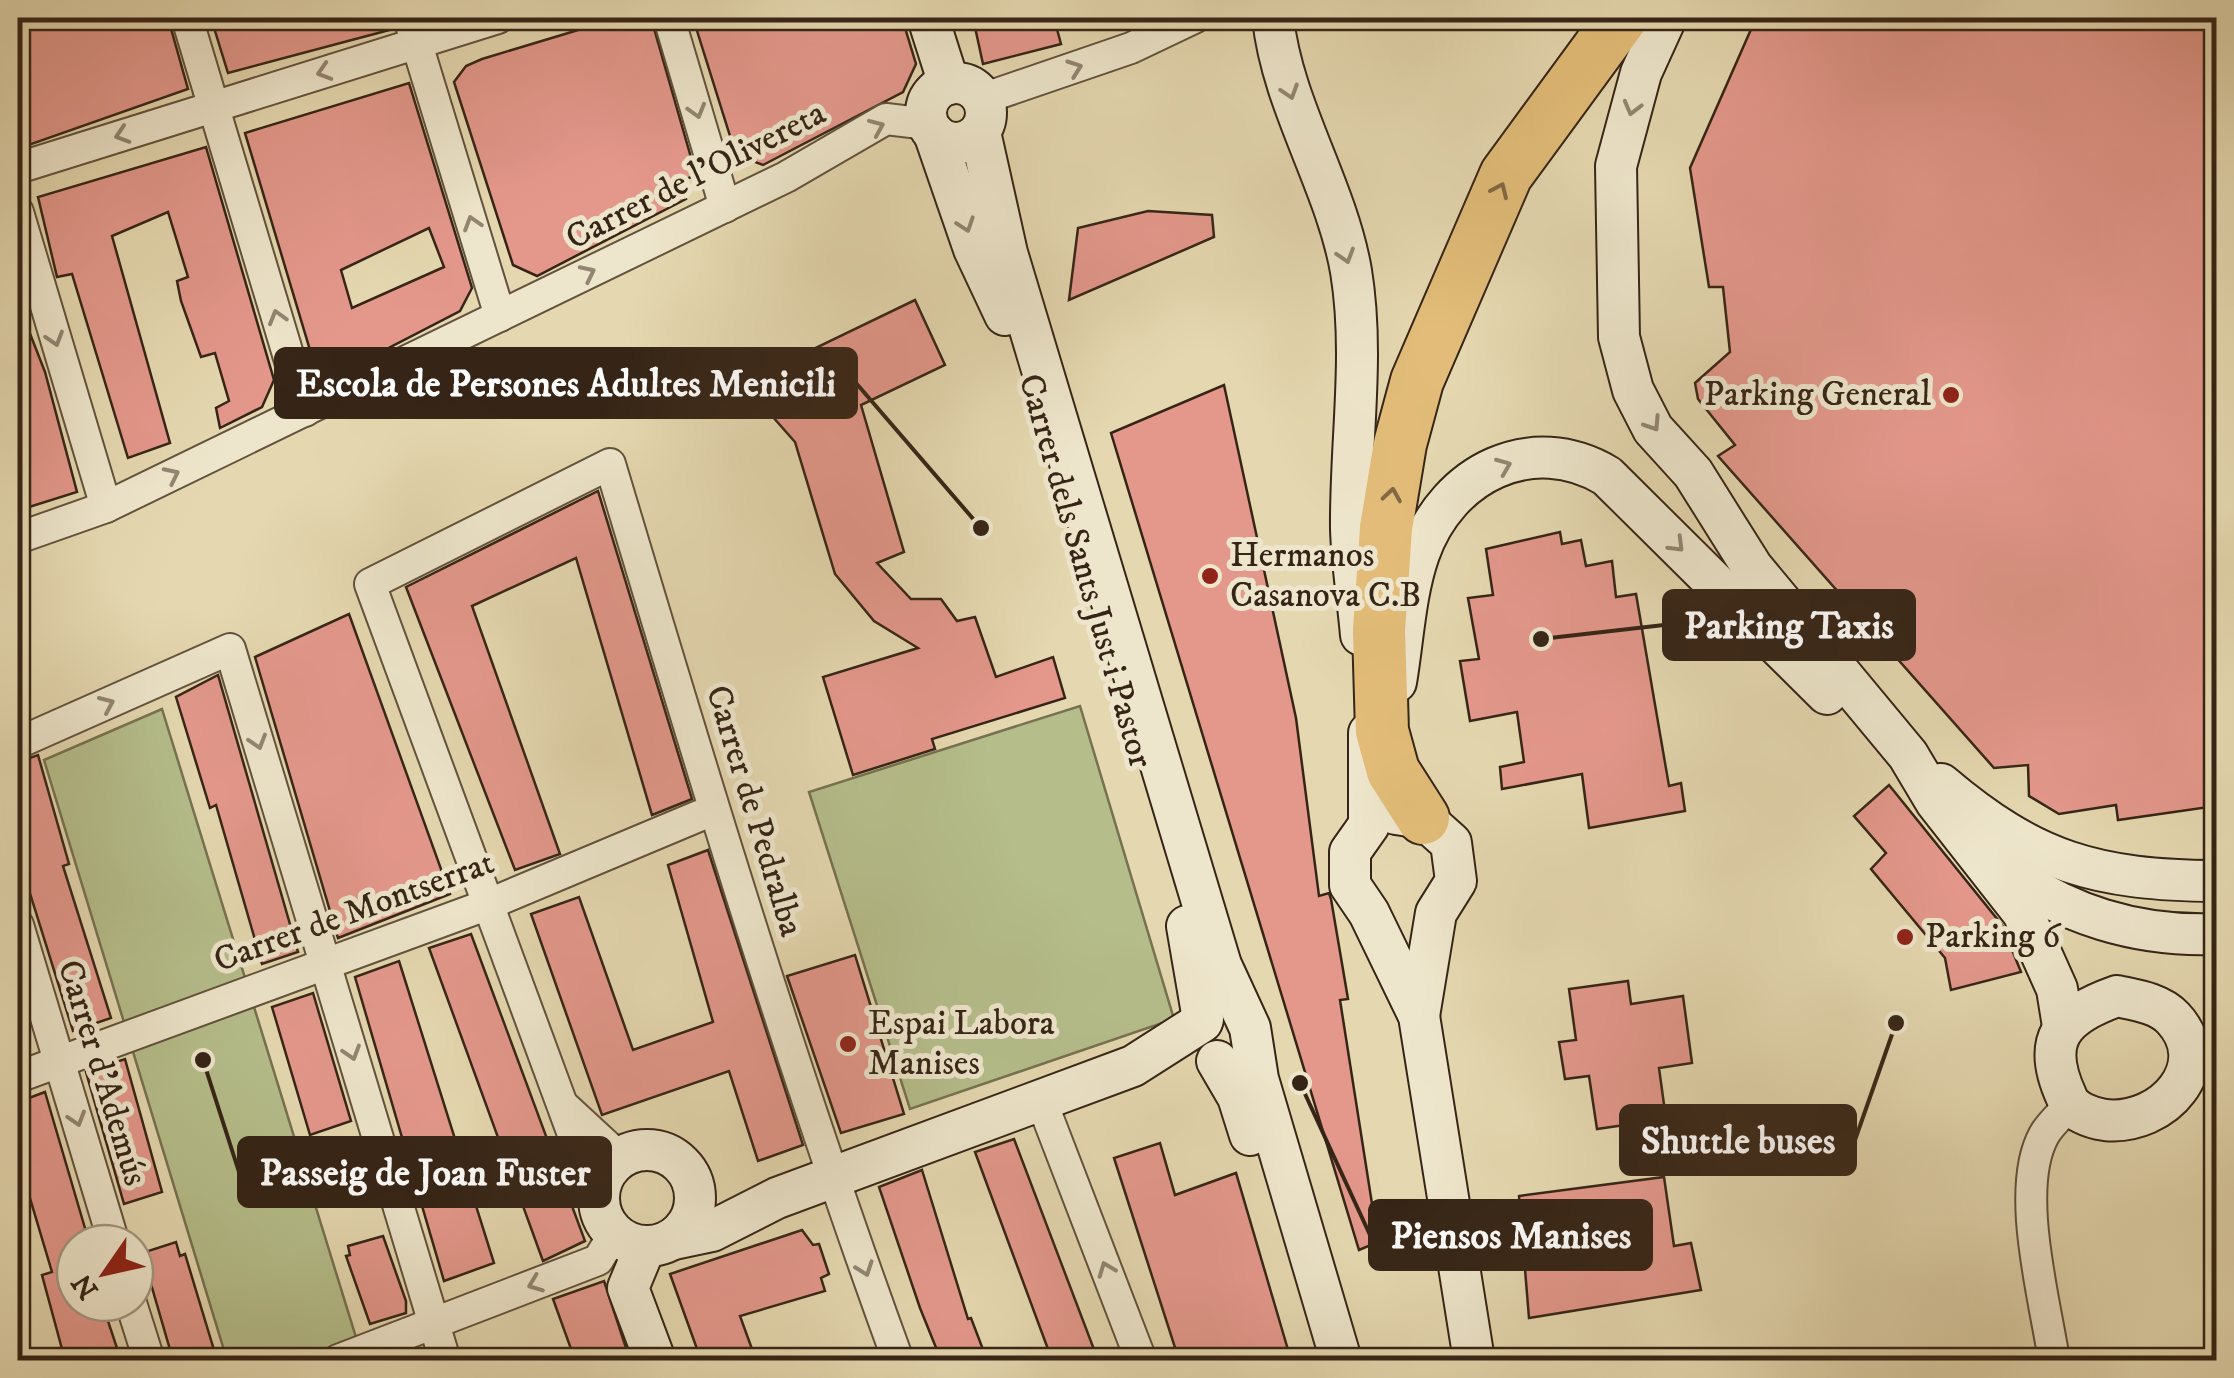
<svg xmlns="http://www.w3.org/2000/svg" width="2234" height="1378" font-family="'IM FELL DW Pica',serif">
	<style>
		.green { fill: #b5be8b; stroke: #767251; stroke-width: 2.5 }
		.building { fill: #e4988c; stroke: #362517; stroke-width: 2.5; fill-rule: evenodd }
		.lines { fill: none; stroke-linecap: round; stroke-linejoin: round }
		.street-casing { stroke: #62523d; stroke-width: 34 }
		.secondary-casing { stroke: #362517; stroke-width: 44 }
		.highway-casing { stroke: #362517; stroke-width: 56 }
		.street { stroke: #eee6cc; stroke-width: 30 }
		.secondary { stroke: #eee6cc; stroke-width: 40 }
		.highway { stroke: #e2bc78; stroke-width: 52 }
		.oneway { stroke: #928672 }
		.oneway2 { stroke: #836943 }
		.poi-dot { fill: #8f2418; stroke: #eee6cc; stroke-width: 4 }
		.labels { text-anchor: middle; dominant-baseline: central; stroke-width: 10; stroke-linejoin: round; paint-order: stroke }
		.street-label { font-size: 35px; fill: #362517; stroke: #eee6cc }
		.poi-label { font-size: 35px; fill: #362517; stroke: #eee6cc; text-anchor: start }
		.leader { fill: none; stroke: #362517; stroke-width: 4 }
		.callout-dot { fill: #362517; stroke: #eee6cc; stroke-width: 4 }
		.callout { fill: #362517; stroke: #362517; stroke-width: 4 }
		.callout-label { font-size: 38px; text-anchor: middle; font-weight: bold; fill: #fff }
	</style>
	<rect width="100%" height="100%" fill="#e5d8b0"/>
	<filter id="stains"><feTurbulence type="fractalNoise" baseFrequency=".002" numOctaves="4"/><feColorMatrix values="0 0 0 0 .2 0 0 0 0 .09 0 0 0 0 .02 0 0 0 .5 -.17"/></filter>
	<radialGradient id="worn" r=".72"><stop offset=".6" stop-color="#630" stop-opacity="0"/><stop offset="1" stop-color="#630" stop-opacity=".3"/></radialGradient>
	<g class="green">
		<polygon points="1080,706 1174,1019 910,1109 809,792"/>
		<polygon points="162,709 363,1360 227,1360 44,760"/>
	</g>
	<g class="building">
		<polygon points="18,18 168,18 188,89 23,147 18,129"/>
		<polygon points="211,18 391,18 393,29 228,73"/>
		<polygon points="618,18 651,18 696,175 679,182 686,199 537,276 513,265 454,82 466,66 482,59"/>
		<polygon points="693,18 902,18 916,64 903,92 763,165 736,155"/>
		<polygon points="973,18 1054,18 1061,44 983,64"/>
		<polygon points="1756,18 2216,18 2216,806 2118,820 2116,805 2059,814 2029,796 2028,765 1994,768 1718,456 1735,445 1698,399 1695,383 1730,352 1723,287 1709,287 1690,168"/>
		<path d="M409,83L472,288L460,311L340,373L313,360L245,133ZM429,228L444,267L352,308L341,270Z"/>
		<polygon points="206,147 274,380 262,407 220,428 216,408 229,401 215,353 201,357 181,301 177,281 188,277 168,212 112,236 170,443 128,458 72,274 57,277 38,197"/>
		<polygon points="1148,211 1212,215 1214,237 1069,300 1078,228"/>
		<polygon points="915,300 945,365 861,405 904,552 877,563 911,599 941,599 957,621 975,617 996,677 1053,657 1065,698 932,739 935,749 853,775 823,677 918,648 874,621 835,574 795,442 743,383"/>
		<polygon points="18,303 45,372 77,492 26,508 18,508"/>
		<polygon points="1224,385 1296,718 1319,896 1329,893 1331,899 1348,999 1340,1000 1378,1242 1359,1250 1111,433"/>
		<polygon points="598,491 692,799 652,815 576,558 472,606 560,854 515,870 406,587"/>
		<polygon points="1560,532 1562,544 1581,540 1586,566 1612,561 1616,597 1636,594 1669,786 1681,783 1685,811 1589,828 1582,774 1502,789 1500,767 1524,762 1517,712 1470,721 1460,661 1479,659 1468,598 1493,595 1486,549"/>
		<polygon points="349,614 450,894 338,938 255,657"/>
		<polygon points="218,675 298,952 262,964 216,805 210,808 176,697"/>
		<polygon points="38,755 69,864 63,866 111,1018 73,1031 18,855 18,762"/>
		<polygon points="1889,785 2002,925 2021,972 1951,990 1945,958 1871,869 1886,853 1854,816"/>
		<polygon points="708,850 803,1145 758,1161 729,1071 602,1115 531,914 579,897 633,1050 713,1022 668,865"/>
		<polygon points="471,934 585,1241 543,1261 429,948"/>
		<polygon points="855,955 904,1114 841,1133 787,976"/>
		<polygon points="399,961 494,1263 444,1281 355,977"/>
		<polygon points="1628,981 1631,1004 1683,996 1692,1063 1659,1068 1666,1119 1597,1129 1589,1076 1565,1079 1559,1042 1576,1040 1569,989"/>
		<polygon points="313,993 351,1121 310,1135 272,1007"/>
		<polygon points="125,1059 162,1192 124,1204 86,1072"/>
		<polygon points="45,1092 87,1235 75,1238 75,1303 102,1303 121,1360 65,1360 42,1275 52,1272 18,1158 18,1102"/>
		<polygon points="1014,1139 1098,1360 1052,1360 975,1152"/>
		<polygon points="1160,1143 1175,1195 1236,1173 1291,1360 1179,1360 1114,1158"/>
		<polygon points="922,1170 968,1319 971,1318 987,1360 941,1360 920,1308 879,1187"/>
		<polygon points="1664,1177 1674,1246 1691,1243 1701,1290 1529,1318 1519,1196"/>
		<polygon points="802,1230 813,1245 819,1244 829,1274 821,1278 825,1291 740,1316 756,1360 701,1360 670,1274"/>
		<polygon points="383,1236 406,1301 406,1313 370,1324 346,1256 350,1255 348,1246"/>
		<polygon points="176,1242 180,1256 185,1254 217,1360 173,1360 142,1253"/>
		<polygon points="604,1281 630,1360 575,1360 553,1299"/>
	</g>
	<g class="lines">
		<defs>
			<g id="street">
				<polyline points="187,18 305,411"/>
				<polyline points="409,18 500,316"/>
				<polyline points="669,18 725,207"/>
				<polyline points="982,99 1131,48 1194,18"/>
				<polyline points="18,168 498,18"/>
				<polyline points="18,212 106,507"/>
				<polyline points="18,538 106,507 786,177 886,119 928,124"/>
				<polyline points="18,743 230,649 445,1360"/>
				<polyline points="18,925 114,1243"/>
				<polyline points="18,1077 489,904 713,810"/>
				<polyline points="1041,1100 1141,1360"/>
				<polyline points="566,1108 619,1157"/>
				<path d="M598,1202L370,584L610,464C700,765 790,1065 898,1360"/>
				<polyline points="131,1303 149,1360"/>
				<polyline points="338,1360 598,1260 614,1234"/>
				<path d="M2054,1360C2045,1300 2014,1189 2044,1135C2050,1124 2062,1114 2070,1105"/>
			</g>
			<g id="secondary">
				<polyline points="928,18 949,84"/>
				<path d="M1273,18C1282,105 1336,185 1351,271C1365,356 1350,443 1351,529C1352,564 1358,600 1361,635"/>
				<polyline points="1666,18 1641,73 1616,166 1619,337 1633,390 1653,429 1693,473 1752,567 1908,755 1936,802 2023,913 2057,989 2063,1026"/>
				<circle cx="956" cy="113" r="30"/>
				<polyline points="980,132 1007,253 1221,965 1250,1028 1258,1079 1341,1360"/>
				<polyline points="934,133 974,249 1005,315"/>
				<path d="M1396,682C1403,641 1405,594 1419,554C1447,473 1532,431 1607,476L1827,694"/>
				<polyline points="1369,733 1369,825 1350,852 1350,885 1369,913 1419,1016 1474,1360"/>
				<path d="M1941,784C2034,863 2097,880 2216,881"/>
				<polyline points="1396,814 1423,818 1451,843 1456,881 1436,913 1419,1016"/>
				<path d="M2003,868C2064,915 2138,937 2216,934"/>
				<polyline points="1187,926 1203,1019"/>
				<path d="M2117,996C2135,1000 2159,1003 2173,1018C2217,1065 2164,1126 2105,1120C2091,1118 2072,1111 2067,1098C2040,1040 2061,1016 2117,996Z"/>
				<polyline points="1217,1061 1238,1097 1250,1135"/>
				<circle cx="647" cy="1198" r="48"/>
				<polyline points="674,1239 712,1231 777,1198 1133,1066 1202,1022"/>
				<polyline points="645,1247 628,1288 655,1360"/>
			</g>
			<polyline id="highway" points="1423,818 1393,771 1382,731 1379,630 1386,528 1400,444 1417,381 1506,175 1621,18"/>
		</defs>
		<use href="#street" class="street-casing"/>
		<use href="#secondary" class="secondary-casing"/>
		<use href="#highway" class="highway-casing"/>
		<use href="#street" class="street"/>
		<use href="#secondary" class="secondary"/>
		<use href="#highway" class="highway"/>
	</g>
	<defs><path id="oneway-chevron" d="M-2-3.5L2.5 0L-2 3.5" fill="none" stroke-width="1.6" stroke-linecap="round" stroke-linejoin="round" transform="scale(2.5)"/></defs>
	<g class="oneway">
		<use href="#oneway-chevron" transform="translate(1075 68) rotate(-20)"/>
		<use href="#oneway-chevron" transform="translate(324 72) rotate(163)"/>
		<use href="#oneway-chevron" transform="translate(1290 92) rotate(72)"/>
		<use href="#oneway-chevron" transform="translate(1632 108) rotate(105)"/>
		<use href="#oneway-chevron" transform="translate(697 111) rotate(74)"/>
		<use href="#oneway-chevron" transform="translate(877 127) rotate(-23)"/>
		<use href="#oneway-chevron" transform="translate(122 135) rotate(162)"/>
		<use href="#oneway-chevron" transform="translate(472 223) rotate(-107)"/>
		<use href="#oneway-chevron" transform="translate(966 225) rotate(71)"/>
		<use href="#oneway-chevron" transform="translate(1346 256) rotate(73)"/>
		<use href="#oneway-chevron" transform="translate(588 273) rotate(-26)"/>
		<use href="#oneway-chevron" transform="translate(277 317) rotate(-106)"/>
		<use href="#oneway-chevron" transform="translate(55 339) rotate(73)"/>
		<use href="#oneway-chevron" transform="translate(1653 424) rotate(57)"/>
		<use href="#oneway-chevron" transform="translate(1504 466) rotate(-22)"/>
		<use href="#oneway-chevron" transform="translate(172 475) rotate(-26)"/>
		<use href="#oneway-chevron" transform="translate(1677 545) rotate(45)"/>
		<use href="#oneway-chevron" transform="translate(107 704) rotate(-24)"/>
		<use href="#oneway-chevron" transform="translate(258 742) rotate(73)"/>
		<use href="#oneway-chevron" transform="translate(352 1053) rotate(73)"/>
		<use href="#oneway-chevron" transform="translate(77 1119) rotate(73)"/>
		<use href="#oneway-chevron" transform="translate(865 1269) rotate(70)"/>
		<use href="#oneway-chevron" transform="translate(1106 1269) rotate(-111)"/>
		<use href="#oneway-chevron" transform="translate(535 1284) rotate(159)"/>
	</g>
	<g class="oneway2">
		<use href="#oneway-chevron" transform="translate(1500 190) rotate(-66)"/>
		<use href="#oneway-chevron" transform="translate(1392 495) rotate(-81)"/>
	</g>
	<g class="poi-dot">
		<circle cx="1951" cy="395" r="10"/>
		<circle cx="1210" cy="576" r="10"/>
		<circle cx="1905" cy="937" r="10"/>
		<circle cx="848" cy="1044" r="10"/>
	</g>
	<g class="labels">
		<g class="street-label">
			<text transform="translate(696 176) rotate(-27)">Carrer de l'Olivereta</text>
			<text transform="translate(1085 571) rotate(74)">Carrer dels Sants Just i Pastor</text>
			<text transform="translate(754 811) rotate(73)">Carrer de Pedralba</text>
			<text transform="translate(354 912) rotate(-20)">Carrer de Montserrat</text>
			<text transform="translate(102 1073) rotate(73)">Carrer d'Ademús</text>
		</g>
		<g class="poi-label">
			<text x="1931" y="395" text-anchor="end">Parking General</text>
			<text x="1230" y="556">Hermanos<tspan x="1230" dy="40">Casanova C.B</tspan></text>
			<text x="1925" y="937">Parking 6</text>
			<text x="868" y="1024">Espai Labora<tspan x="868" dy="40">Manises</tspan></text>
		</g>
	</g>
	<path class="leader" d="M981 528L856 383M1541 639L1664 625M1896 1023L1855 1140M203 1060L239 1172M1300 1083L1370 1235"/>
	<g class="callout-dot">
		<circle cx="981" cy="528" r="10"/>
		<circle cx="1541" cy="639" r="10"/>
		<circle cx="1896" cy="1023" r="10"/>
		<circle cx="203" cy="1060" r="10"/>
		<circle cx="1300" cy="1083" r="10"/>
	</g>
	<g class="callout">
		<rect x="276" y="349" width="580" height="68" rx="10"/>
		<rect x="1664" y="591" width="250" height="68" rx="10"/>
		<rect x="1621" y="1106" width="234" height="68" rx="10"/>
		<rect x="239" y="1138" width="371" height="68" rx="10"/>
		<rect x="1370" y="1201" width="281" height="68" rx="10"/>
	</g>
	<g class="callout-label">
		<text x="566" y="396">Escola de Persones Adultes Menicili</text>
		<text x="1789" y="638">Parking Taxis</text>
		<text x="1738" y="1153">Shuttle buses</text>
		<text x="425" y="1185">Passeig de Joan Fuster</text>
		<text x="1511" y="1248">Piensos Manises</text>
	</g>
	<rect width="2234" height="1378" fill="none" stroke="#e5d8b0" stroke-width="60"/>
	<rect x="20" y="20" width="2194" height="1338" fill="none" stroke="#362517" stroke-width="5"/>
	<rect x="30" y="30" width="2174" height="1318" fill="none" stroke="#362517" stroke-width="2.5"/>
	<g transform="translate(105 1273) rotate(236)"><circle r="48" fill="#eee6cc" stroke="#a49984" stroke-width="2.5"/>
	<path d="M0-8L18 38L0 25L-18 38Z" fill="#8f2418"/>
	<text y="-15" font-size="28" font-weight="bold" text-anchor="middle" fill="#362517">N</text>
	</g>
	<rect width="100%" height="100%" filter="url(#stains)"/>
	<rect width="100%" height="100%" fill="url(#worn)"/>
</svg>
